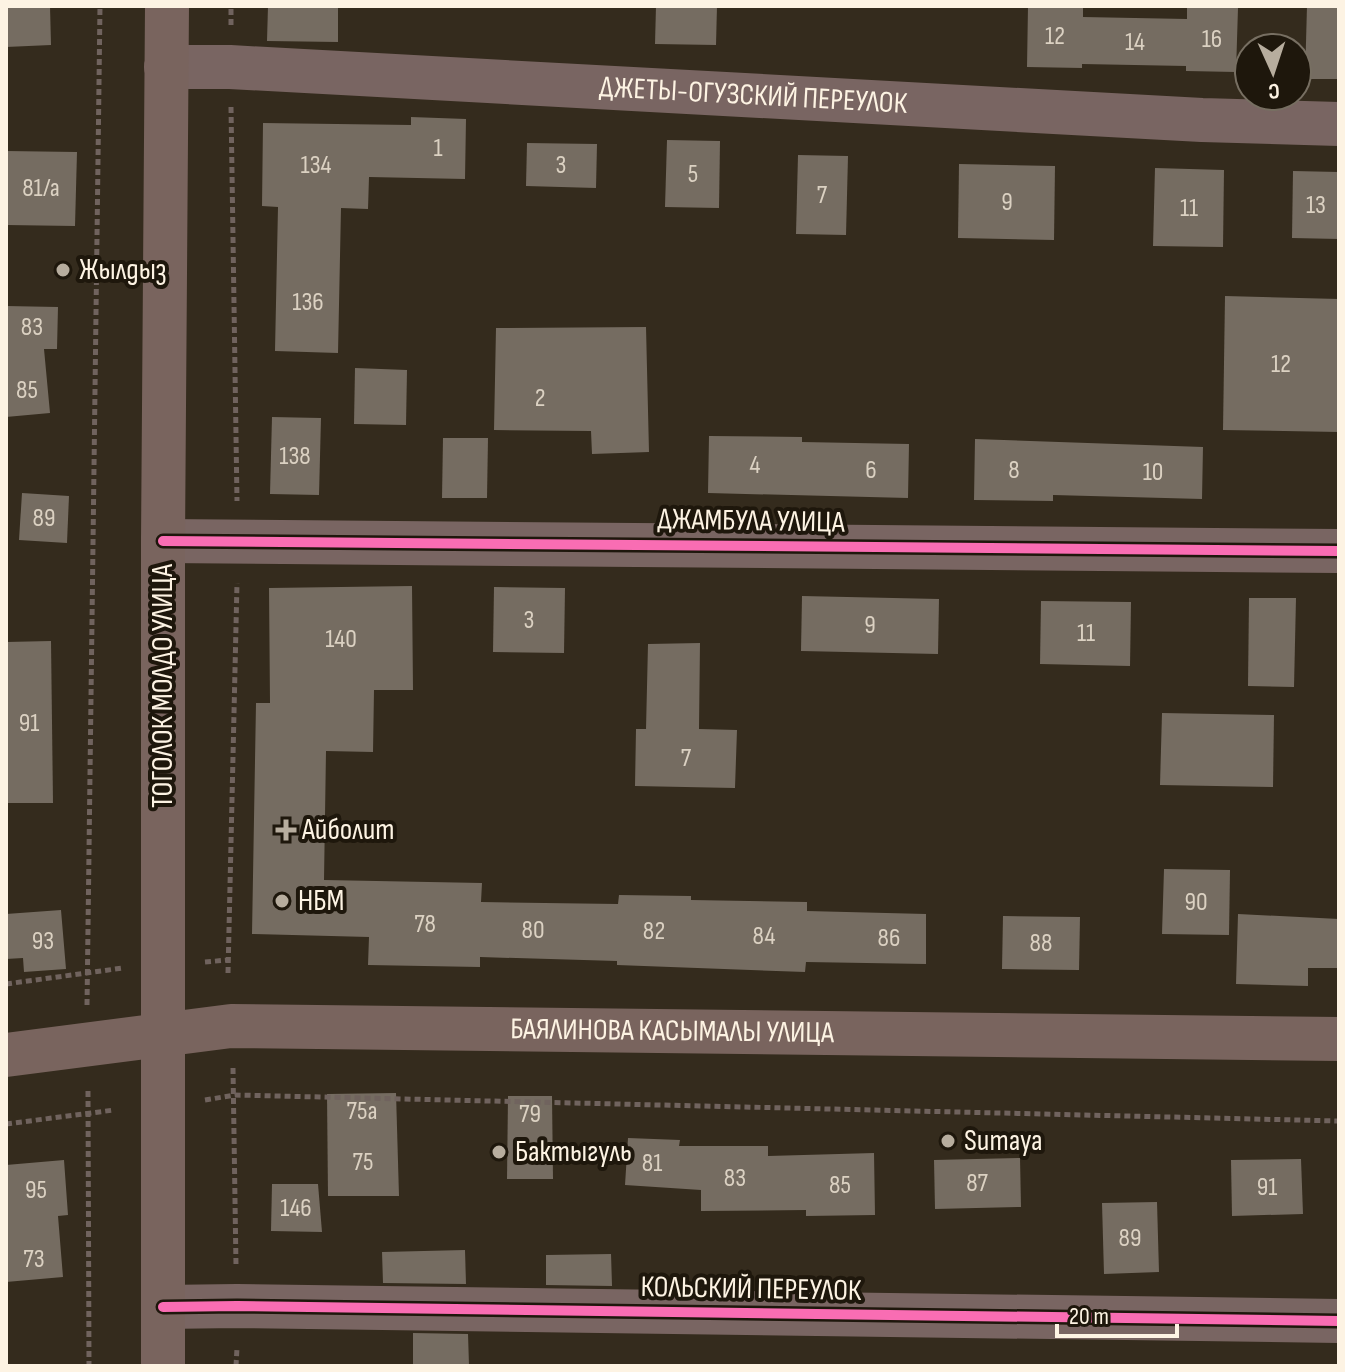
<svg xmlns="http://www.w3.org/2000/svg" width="1345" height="1372" font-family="'Sofia Sans Condensed',sans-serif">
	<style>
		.building { fill: #756c61 }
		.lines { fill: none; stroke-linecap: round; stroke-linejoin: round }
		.path { stroke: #70635e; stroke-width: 5; stroke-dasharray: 6 4; stroke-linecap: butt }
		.minor { stroke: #796562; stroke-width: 44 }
		.major { stroke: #79645e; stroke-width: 44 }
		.cycleway-casing { stroke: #1e170c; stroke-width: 15 }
		.cycleway { stroke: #f96db3; stroke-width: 10 }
		.poi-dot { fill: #b7ad9e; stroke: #1e170c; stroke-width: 3 }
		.labels { text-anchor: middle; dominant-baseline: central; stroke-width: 8; stroke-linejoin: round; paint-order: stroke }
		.number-label { font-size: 26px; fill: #dbd1c2 }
		.street-label { font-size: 30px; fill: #fdf3e3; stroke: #1e170c }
		.poi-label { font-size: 30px; fill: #fdf3e3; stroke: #1e170c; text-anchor: start }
	</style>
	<rect width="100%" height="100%" fill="#342b1d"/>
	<g class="building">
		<polygon points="6,6 50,6 51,45 6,47"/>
		<polygon points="268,6 338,6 338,42 267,41"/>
		<polygon points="656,6 717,6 716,45 655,44"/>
		<polygon points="1028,6 1083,6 1083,17 1187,19 1187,7 1238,8 1236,72 1186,71 1186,66 1082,64 1082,68 1027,67"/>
		<polygon points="1307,6 1339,6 1339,79 1305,79"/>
		<polygon points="411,117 466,119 465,179 369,177 368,209 341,208 338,353 275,351 278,207 262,206 263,123 411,125"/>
		<polygon points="667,140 720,141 719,208 665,207"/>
		<polygon points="527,143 597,144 596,188 526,186"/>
		<polygon points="6,151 77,152 75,226 6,225"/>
		<polygon points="798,155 848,156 846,235 796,234"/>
		<polygon points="959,164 1055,166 1054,240 958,238"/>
		<polygon points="1155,168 1224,170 1223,247 1153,246"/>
		<polygon points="1293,171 1339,172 1339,239 1292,238"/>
		<polygon points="1225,296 1339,299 1339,432 1223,430"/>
		<polygon points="6,306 58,307 57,349 44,349 50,413 6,417"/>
		<polygon points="646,327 649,452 592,454 591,431 494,430 496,328"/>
		<polygon points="355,368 407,370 406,425 354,424"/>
		<polygon points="272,417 321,418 319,495 270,494"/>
		<polygon points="709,436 802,437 802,442 909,444 908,498 708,493"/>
		<polygon points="443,438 488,438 487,498 442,498"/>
		<polygon points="975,439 1203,447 1202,499 1053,495 1053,501 974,500"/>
		<polygon points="22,493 69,496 67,543 19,540"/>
		<polygon points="412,586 413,690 374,690 373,752 326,751 324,880 482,883 481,902 618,904 619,895 691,896 691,900 807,902 807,911 926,914 926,964 806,962 805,972 617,965 617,961 480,957 480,967 368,965 369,937 252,934 256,703 270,703 269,588"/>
		<polygon points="494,587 565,588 564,653 493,652"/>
		<polygon points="802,596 939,599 938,654 801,651"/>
		<polygon points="1249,598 1296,598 1294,687 1248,686"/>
		<polygon points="1041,601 1131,602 1130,666 1040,664"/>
		<polygon points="51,641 53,803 6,803 6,642"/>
		<polygon points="700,643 699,729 737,730 735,788 635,786 636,729 646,729 648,644"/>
		<polygon points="1162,713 1274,715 1273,787 1160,785"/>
		<polygon points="1164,869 1230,870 1229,935 1162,934"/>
		<polygon points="61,910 66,969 24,972 23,958 6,959 6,914"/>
		<polygon points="1238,914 1339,919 1339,968 1308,968 1308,986 1236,984"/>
		<polygon points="1003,916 1080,917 1079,970 1002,969"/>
		<polygon points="396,1093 399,1196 328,1196 327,1094"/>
		<polygon points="508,1096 552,1096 553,1179 507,1179"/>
		<polygon points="628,1138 680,1140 679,1146 768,1146 768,1156 874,1153 875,1215 806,1216 806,1210 701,1211 701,1190 625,1185"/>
		<polygon points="1020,1158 1021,1207 935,1209 934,1160"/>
		<polygon points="1301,1159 1303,1214 1232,1216 1231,1160"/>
		<polygon points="64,1160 68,1215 58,1216 63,1277 6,1282 6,1165"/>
		<polygon points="272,1184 318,1184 322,1232 271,1231"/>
		<polygon points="1157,1202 1159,1272 1104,1274 1102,1203"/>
		<polygon points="465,1250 466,1284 383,1283 382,1252"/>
		<polygon points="611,1254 612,1286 546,1285 546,1255"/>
		<polygon points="413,1333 468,1334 469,1366 413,1366"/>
	</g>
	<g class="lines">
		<g class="path">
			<polyline points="231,25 231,6"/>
			<polyline points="231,107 237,501"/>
			<polyline points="205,962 228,960"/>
			<polyline points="228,973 237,583"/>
			<polyline points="6,984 123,968"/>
			<polyline points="87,1005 100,6"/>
			<polyline points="233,1068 236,1266"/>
			<polyline points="88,1091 89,1366"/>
			<polyline points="205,1100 235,1095 1339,1121"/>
			<polyline points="6,1124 114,1110"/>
			<polyline points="236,1366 237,1348"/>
		</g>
		<g class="minor">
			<path id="s1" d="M166,67H230L1202,120L1339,124"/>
			<polyline points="163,541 1339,551"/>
			<polyline points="163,1307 237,1306 1339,1321"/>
		</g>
		<g class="major">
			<path id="s2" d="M6,1055L231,1026L1339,1039"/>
			<polyline points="163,1366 163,541 167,6"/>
		</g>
		<defs>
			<g id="cycleway">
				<polyline points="163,541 1339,551"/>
				<polyline points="163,1307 237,1306 1339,1321"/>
			</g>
		</defs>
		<use href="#cycleway" class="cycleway-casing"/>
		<use href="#cycleway" class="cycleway"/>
	</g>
	<g class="poi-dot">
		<circle cx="63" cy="270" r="8"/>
		<path d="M282 818h8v8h8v8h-8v8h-8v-8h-8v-8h8z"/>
		<circle cx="282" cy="901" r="8"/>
		<circle cx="948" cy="1141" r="8"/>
		<circle cx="499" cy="1152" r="8"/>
	</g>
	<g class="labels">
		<g class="number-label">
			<text x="1055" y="36">12</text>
			<text x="1212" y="39">16</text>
			<text x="1135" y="42">14</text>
			<text x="438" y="148">1</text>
			<text x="316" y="165">134</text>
			<text x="561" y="165">3</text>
			<text x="693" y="174">5</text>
			<text x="41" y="188">81/а</text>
			<text x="822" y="195">7</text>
			<text x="1007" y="202">9</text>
			<text x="1316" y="205">13</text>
			<text x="1189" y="208">11</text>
			<text x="308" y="302">136</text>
			<text x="32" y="327">83</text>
			<text x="1281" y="364">12</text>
			<text x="27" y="390">85</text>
			<text x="540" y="398">2</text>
			<text x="295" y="456">138</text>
			<text x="755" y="465">4</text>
			<text x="871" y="470">6</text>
			<text x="1014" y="470">8</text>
			<text x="1153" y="472">10</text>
			<text x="44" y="518">89</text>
			<text x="529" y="620">3</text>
			<text x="870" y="625">9</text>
			<text x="1086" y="633">11</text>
			<text x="341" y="639">140</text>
			<text x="29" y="723">91</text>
			<text x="686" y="758">7</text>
			<text x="1196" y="902">90</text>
			<text x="425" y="924">78</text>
			<text x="533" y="930">80</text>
			<text x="654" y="931">82</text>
			<text x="764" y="936">84</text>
			<text x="889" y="938">86</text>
			<text x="43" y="941">93</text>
			<text x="1041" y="943">88</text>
			<text x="362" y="1111">75а</text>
			<text x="530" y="1114">79</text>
			<text x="363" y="1162">75</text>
			<text x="652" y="1163">81</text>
			<text x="735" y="1178">83</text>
			<text x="977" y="1183">87</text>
			<text x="840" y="1185">85</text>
			<text x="1267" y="1187">91</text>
			<text x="36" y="1190">95</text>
			<text x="296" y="1208">146</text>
			<text x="1130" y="1238">89</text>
			<text x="34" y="1259">73</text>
		</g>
		<g class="street-label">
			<text stroke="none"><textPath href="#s1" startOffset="588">ДЖЕТЫ-ОГУЗСКИЙ ПЕРЕУЛОК</textPath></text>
			<text transform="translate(751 521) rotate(1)">ДЖАМБУЛА УЛИЦА</text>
			<text transform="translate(163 686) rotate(-90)">ТОГОЛОК МОЛДО УЛИЦА</text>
			<text stroke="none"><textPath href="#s2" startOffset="668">БАЯЛИНОВА КАСЫМАЛЫ УЛИЦА</textPath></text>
			<text transform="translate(751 1289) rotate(1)">КОЛЬСКИЙ ПЕРЕУЛОК</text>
		</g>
		<g class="poi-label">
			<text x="79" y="270">Жылдыз</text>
			<text x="302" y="830">Айболит</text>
			<text x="298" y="901">НБМ</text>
			<text x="964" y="1141">Sumaya</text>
			<text x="515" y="1152">Бактыгуль</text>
		</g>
	</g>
	<rect width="1345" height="1372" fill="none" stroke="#fdf3e3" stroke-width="16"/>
	<g transform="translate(1273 72) rotate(177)"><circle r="38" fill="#1e170c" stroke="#776f62" stroke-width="2"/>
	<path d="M0-6L14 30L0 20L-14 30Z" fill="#b7ad9e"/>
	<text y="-12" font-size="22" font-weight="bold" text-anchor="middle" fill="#fdf3e3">С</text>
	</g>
	<path d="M1057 1324v12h120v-12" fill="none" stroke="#fdf3e3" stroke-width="4"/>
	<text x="1069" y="1324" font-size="24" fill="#fdf3e3" stroke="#1e170c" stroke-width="6" paint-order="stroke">20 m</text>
</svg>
